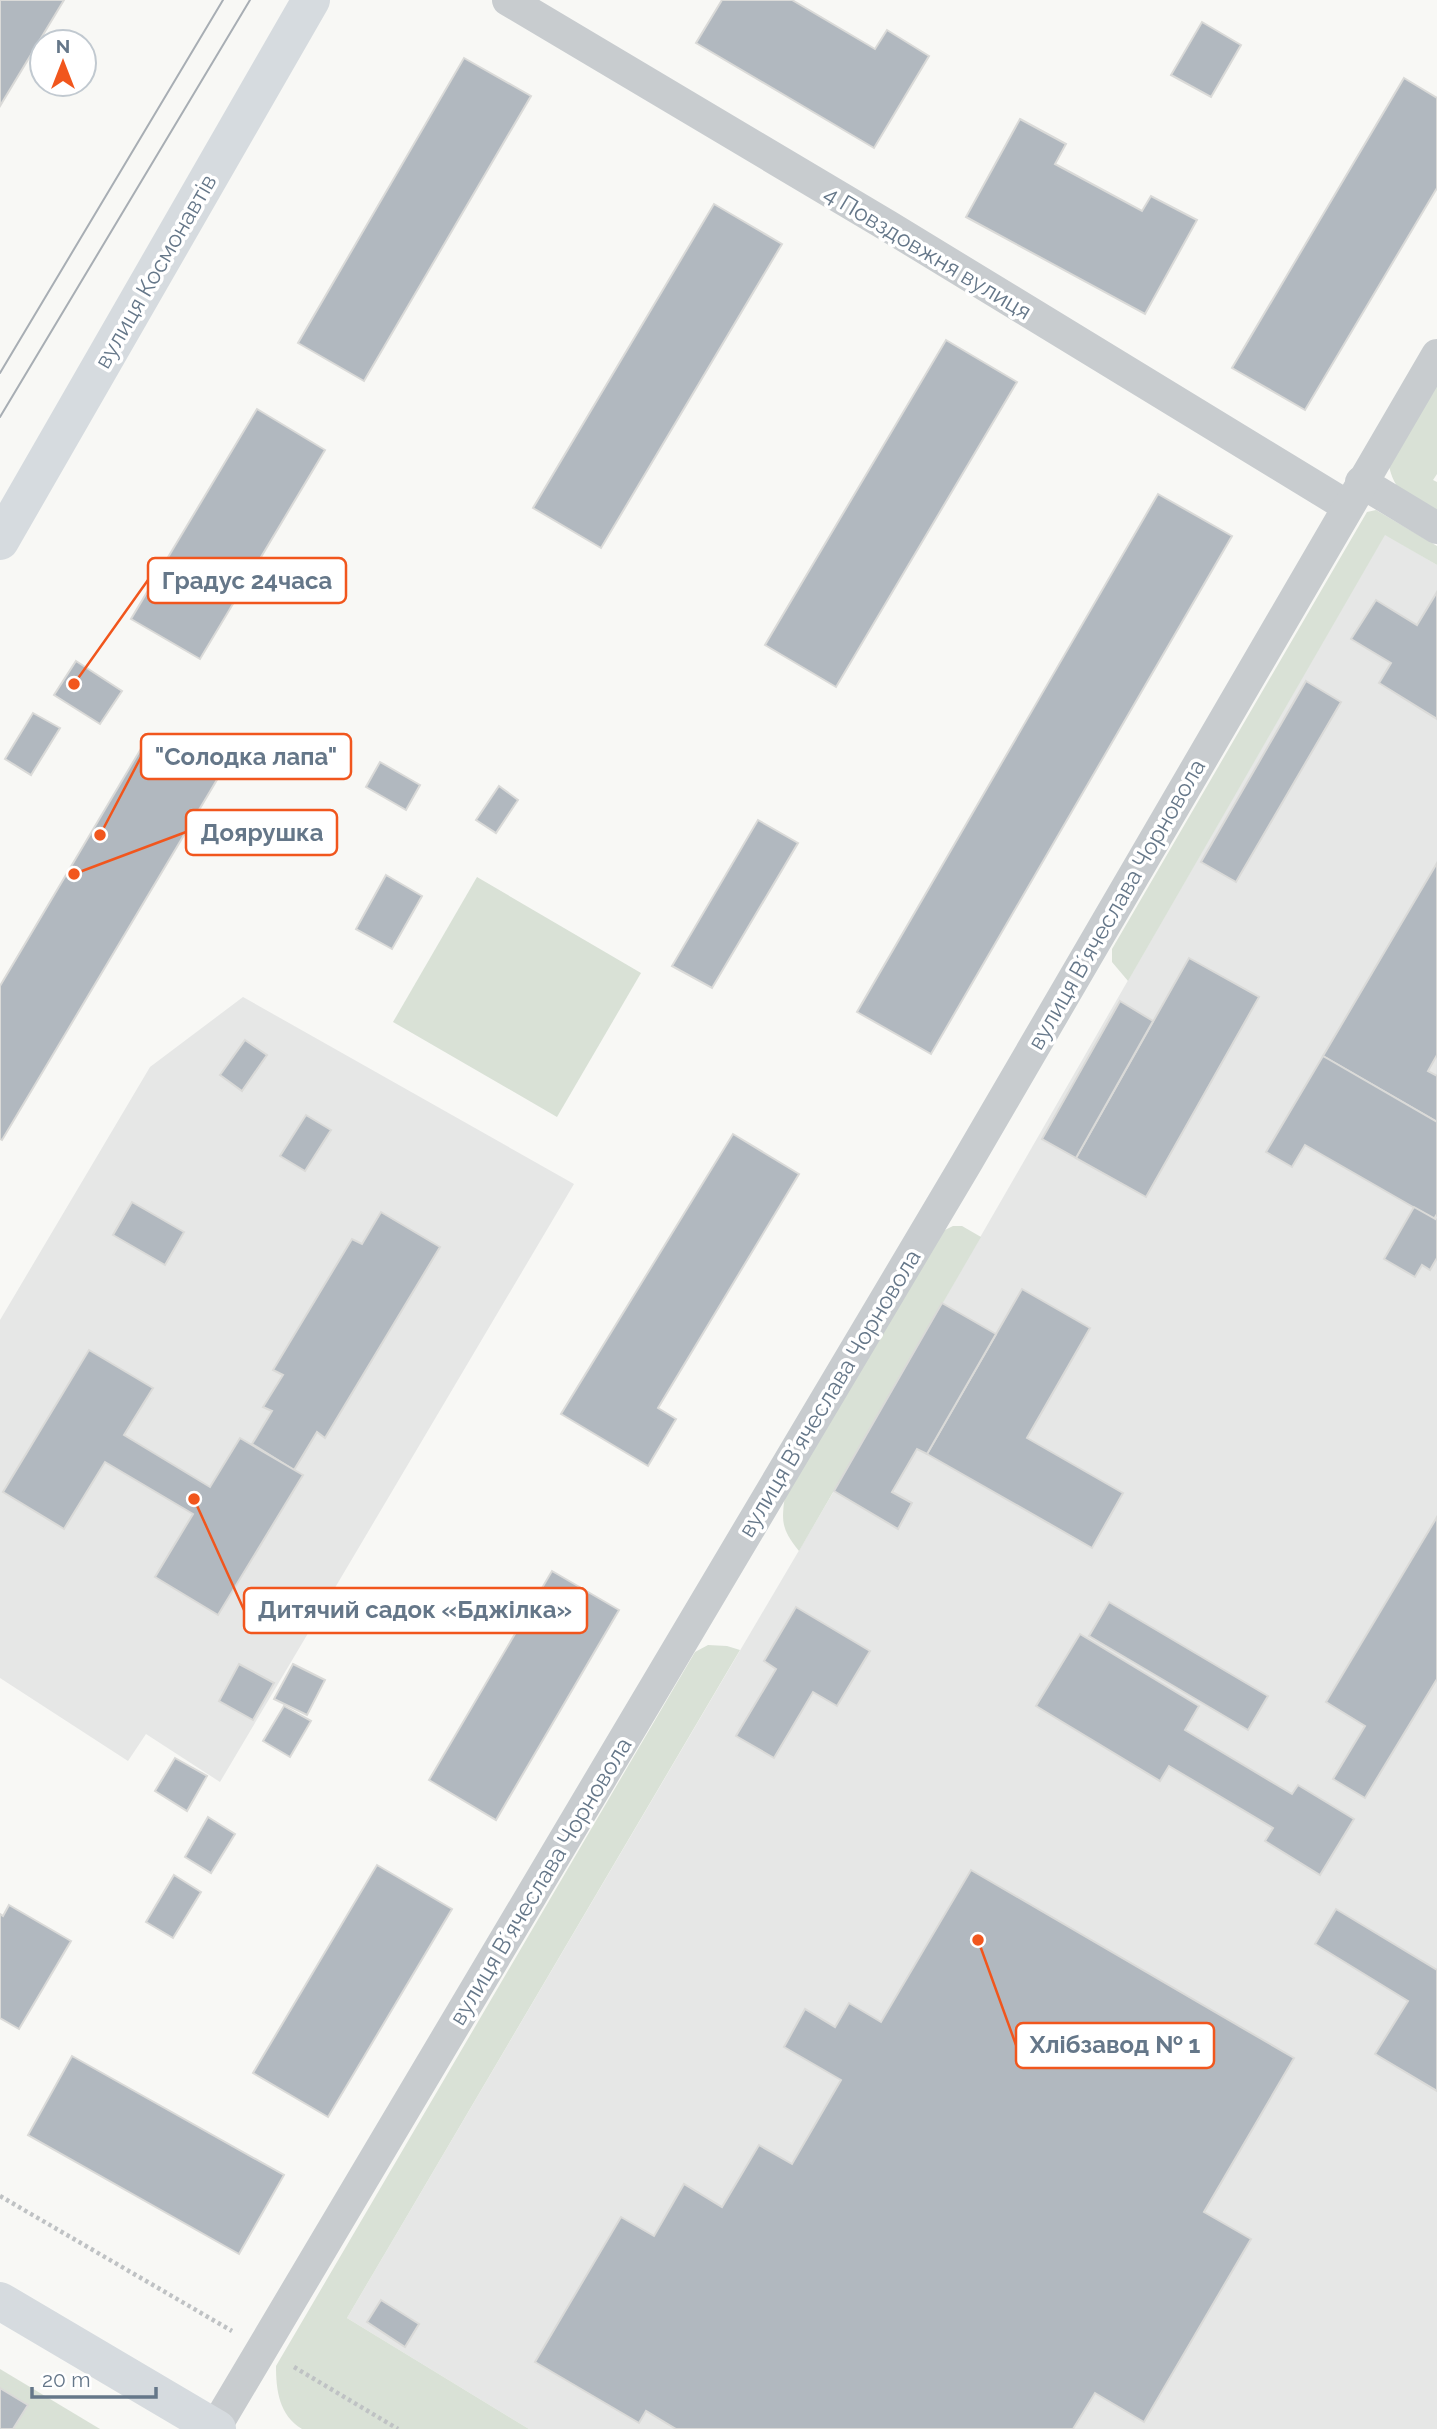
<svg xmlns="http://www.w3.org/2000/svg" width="1437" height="2429" font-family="Raleway,sans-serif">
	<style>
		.built { fill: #e6e7e6 }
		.green { fill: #d9e1d6 }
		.building { fill: #b1b8bf; stroke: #dadad8; stroke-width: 2 }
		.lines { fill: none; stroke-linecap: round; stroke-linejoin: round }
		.path { stroke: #bfc2c4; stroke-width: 4.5; stroke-dasharray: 3.5 3.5; stroke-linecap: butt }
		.street { stroke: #c8cccf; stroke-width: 32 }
		.secondary { stroke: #d6dbdf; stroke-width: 38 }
		.tram { stroke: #a8aeb4; stroke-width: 2 }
		.labels { text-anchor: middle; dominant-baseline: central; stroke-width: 7; stroke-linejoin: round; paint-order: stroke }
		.street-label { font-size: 23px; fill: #657789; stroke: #fff }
		.leader { fill: none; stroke: #f1561d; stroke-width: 2.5 }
		.callout-dot { fill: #f1561d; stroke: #fff; stroke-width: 2.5 }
		.callout { fill: #fff; stroke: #f1561d; stroke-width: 2.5 }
		.callout-label { font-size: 24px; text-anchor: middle; font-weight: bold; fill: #657789 }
	</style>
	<rect width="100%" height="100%" fill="#f8f8f5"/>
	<g class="built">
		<polygon points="1385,534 1437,565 1437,2429 529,2429 347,2318 834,1491"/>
		<polygon points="243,997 574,1184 220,1782 146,1734 128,1761 0,1678 0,1320 150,1067"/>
	</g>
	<g class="green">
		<path d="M1437,378V474L1433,480L1437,482V517C1414,502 1395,495 1389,466Z"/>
		<polygon points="1376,510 1437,546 1437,565 1385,535 1128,981 1112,962 1112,949 1367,512"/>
		<polygon points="477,877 641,973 557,1117 393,1022"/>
		<path d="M953,1226H962L981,1237L799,1551C782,1530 781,1522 785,1496L943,1231Z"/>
		<path d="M708,1645L727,1646L740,1650L347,2318L529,2429H302C279,2415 276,2390 276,2366L695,1652Z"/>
		<polygon points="0,2369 100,2429 0,2429"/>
	</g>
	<g class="building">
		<polygon points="0,0 64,0 0,106"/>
		<polygon points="722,0 792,0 875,49 887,30 929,56 874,148 696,43"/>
		<polygon points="1202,22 1241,45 1211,97 1171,75"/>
		<polygon points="464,58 531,96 364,381 298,343"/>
		<polygon points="1404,78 1437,98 1437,188 1305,410 1232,368"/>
		<polygon points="1020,119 1066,144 1055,164 1142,211 1151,196 1197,220 1145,314 966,217"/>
		<polygon points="714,204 782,244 601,548 533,508"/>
		<polygon points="946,340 1017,382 836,687 765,645"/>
		<polygon points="257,409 325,450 200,659 131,619"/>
		<polygon points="1158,494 1232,536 931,1054 857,1012"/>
		<polygon points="1437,592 1437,719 1379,683 1391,663 1351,639 1376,600 1417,625"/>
		<polygon points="76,661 122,691 100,724 54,695"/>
		<polygon points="1306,681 1341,702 1236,882 1201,862"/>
		<polygon points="33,713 60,728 31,775 5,759"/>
		<polygon points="148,737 218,778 2,1140 0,1139 0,986"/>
		<polygon points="380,762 420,785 406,810 366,787"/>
		<polygon points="499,786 518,800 496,833 476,820"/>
		<polygon points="758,820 798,843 712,988 672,966"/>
		<polygon points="1437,863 1437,1055 1428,1071 1437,1076 1437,1122 1323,1056"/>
		<polygon points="386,875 422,896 392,949 356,929"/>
		<polygon points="1189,958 1259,997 1146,1197 1076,1158"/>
		<polygon points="1120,1001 1153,1021 1076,1158 1042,1139"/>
		<polygon points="245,1040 267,1055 242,1091 220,1075"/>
		<polygon points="1323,1056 1437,1122 1437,1214 1434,1219 1305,1145 1292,1167 1266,1152"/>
		<polygon points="306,1115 331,1130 305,1171 280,1156"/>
		<polygon points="733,1134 799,1174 658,1408 676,1419 648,1466 561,1414"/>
		<polygon points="132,1202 184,1232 165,1265 113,1235"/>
		<polygon points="1414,1207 1437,1220 1437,1258 1430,1270 1422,1265 1415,1277 1384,1259"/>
		<polygon points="381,1212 440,1247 325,1438 317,1432 294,1470 252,1444 272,1411 263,1407 283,1375 273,1370 352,1239 362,1244"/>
		<polygon points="1022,1289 1090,1328 1027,1438 1123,1493 1092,1548 927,1454"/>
		<polygon points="942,1303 996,1334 927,1454 917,1449 892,1492 912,1503 898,1529 834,1491"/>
		<polygon points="89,1350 153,1388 124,1435 210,1487 240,1438 303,1475 218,1615 155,1577 193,1514 105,1462 64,1529 3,1492"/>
		<polygon points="1437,1517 1437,1679 1365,1798 1333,1779 1365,1726 1326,1702"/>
		<polygon points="552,1571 619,1610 496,1820 429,1780"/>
		<polygon points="1109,1602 1268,1696 1248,1730 1089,1636"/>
		<polygon points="796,1607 870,1651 837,1706 813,1692 774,1758 736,1736 776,1669 764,1661"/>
		<polygon points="1080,1634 1199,1706 1185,1730 1292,1794 1298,1785 1354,1819 1320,1875 1265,1841 1273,1828 1169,1766 1160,1781 1036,1706"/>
		<polygon points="239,1664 274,1683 253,1720 219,1701"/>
		<polygon points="293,1664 325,1680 307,1715 274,1699"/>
		<polygon points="284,1706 311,1721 290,1757 263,1741"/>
		<polygon points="175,1758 207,1776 187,1811 155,1791"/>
		<polygon points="208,1817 235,1834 211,1873 185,1857"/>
		<polygon points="377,1865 452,1909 328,2117 253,2073"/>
		<polygon points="971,1870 1294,2058 1204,2212 1251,2239 1144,2422 1095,2393 1073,2429 676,2429 646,2411 639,2423 535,2362 621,2217 654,2236 684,2184 722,2207 759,2145 792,2164 841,2080 784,2047 805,2009 835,2027 849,2003 881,2022"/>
		<polygon points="174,1875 201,1892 173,1938 146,1922"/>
		<polygon points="9,1905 71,1941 19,2029 0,2018 0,1914 3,1916"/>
		<polygon points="1336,1909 1437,1970 1437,2091 1375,2054 1408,2001 1315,1944"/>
		<polygon points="72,2056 284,2175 239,2254 28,2135"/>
		<polygon points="381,2300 419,2324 405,2347 367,2322"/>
		<polygon points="0,2388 28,2405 13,2429 0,2429"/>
	</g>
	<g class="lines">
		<g class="path">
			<polyline points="0,2196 232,2331"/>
			<polyline points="294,2367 398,2429"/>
		</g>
		<g class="street">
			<polyline points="508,0 888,226 1347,506"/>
			<polyline points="1361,482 1437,528"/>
			<polyline points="215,2428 967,1162 1437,355"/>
		</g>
		<g class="secondary">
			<polyline points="0,541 311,0"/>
			<polyline points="0,2301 217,2429"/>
		</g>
		<g class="tram">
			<polyline points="0,373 223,0"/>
			<polyline points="0,417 250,0"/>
		</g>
	</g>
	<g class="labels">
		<g class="street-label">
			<text transform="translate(928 252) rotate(31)">4 Повздовжня вулиця</text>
			<text transform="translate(155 271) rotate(-60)">вулиця Космонавтів</text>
			<text transform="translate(1116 904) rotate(-60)">вулиця Вʼячеслава Чорновола</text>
			<text transform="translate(829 1393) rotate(-59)">вулиця Вʼячеслава Чорновола</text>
			<text transform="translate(540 1881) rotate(-59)">вулиця Вʼячеслава Чорновола</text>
		</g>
	</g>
	<path class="leader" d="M74 684L148 580M100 835L141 757M74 874L186 832M194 1499L244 1610M978 1940L1016 2045"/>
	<g class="callout-dot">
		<circle cx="74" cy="684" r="7"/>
		<circle cx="100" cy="835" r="7"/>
		<circle cx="74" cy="874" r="7"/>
		<circle cx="194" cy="1499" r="7"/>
		<circle cx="978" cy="1940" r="7"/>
	</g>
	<g class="callout">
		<rect x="148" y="558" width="198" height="45" rx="7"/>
		<rect x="141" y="734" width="210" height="45" rx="7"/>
		<rect x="186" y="810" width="151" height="45" rx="7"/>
		<rect x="244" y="1588" width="343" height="45" rx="7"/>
		<rect x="1016" y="2023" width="198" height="45" rx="7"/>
	</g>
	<g class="callout-label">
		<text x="247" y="589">Градус 24часа</text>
		<text x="246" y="765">"Солодка лапа"</text>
		<text x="262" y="841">Доярушка</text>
		<text x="415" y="1618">Дитячий садок «Бджілка»</text>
		<text x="1115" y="2053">Хлібзавод № 1</text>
	</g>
	<g transform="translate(63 63)"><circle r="33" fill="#ffffff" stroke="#c1c9d0" stroke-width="2"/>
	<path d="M0-5L12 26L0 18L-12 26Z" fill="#f1561d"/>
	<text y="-10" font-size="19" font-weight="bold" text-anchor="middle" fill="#657789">N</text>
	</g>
	<path d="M32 2387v10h124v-10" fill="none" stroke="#657789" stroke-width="3.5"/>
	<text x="42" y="2387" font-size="21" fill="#657789" stroke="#ffffff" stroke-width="5" paint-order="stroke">20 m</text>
</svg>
